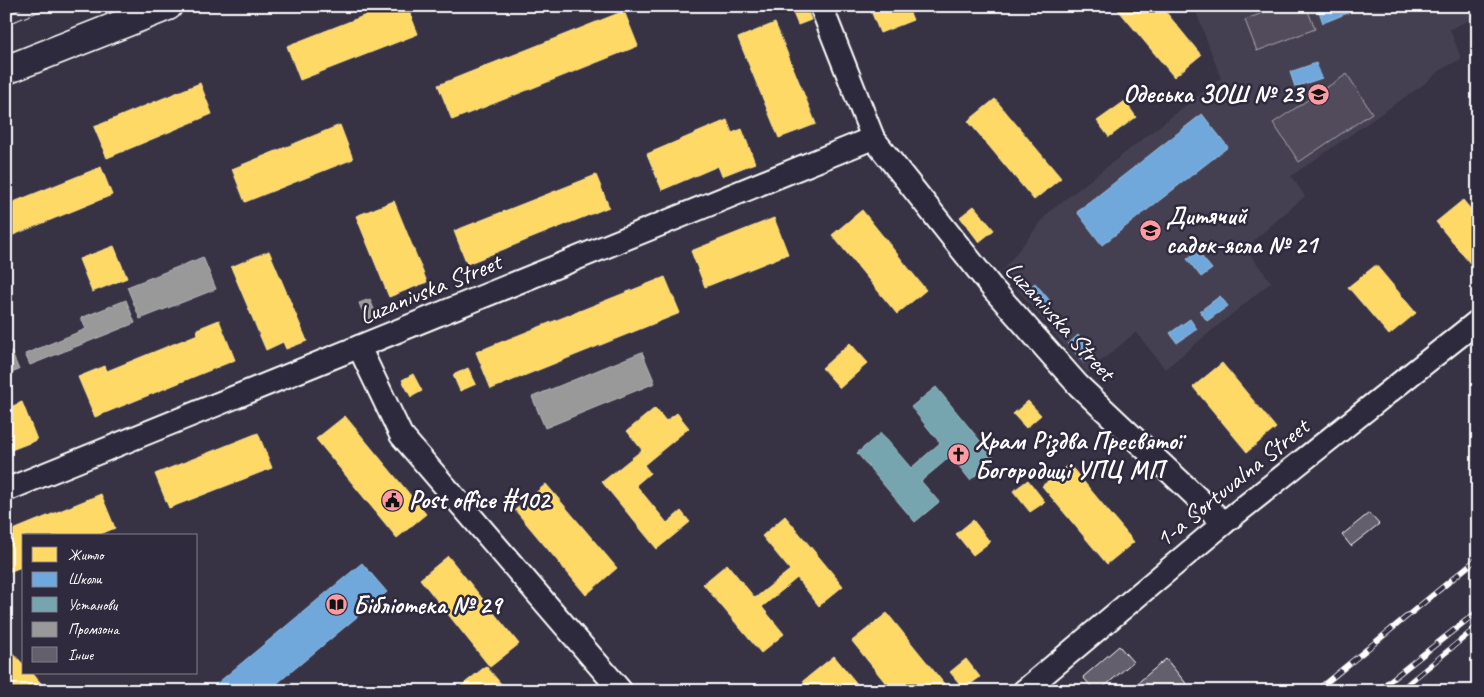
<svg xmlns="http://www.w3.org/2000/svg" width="1484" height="697" font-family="Caveat,sans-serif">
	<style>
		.built { fill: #444051 }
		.green { fill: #514c5c; stroke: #a8a6ae }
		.homes { fill: #ffd966; stroke: #ffe494 }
		.schools { fill: #6fa8dc; stroke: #9ac2e6 }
		.public { fill: #76a5af; stroke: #9fc0c7 }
		.industry { fill: #999; stroke: #b8b8b8 }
		.building { fill: #635f6d; stroke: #fff }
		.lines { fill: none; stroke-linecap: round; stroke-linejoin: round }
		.street-casing { stroke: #fff; stroke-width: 26 }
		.primary-casing { stroke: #fff; stroke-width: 31 }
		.street { stroke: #2f2a3d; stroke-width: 22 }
		.primary { stroke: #2f2a3d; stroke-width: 28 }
		.tram { stroke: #fff; stroke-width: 1 }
		.rail-casing { stroke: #fff; stroke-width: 5.5 }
		.rail { stroke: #2f2a3d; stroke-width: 4; stroke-dasharray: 11; stroke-linecap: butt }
		.labels { text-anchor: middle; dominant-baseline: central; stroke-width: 5; stroke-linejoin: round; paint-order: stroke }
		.poi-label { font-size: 25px; font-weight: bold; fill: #fff; stroke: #2f2a3d; text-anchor: start }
		.street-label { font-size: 25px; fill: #fff; stroke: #2f2a3d }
	</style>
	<rect width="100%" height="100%" fill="#373345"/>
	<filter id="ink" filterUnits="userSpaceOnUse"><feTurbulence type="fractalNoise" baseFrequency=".02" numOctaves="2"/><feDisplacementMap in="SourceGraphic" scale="10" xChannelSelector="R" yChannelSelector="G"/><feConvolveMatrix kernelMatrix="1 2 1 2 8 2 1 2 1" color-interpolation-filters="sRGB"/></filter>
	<g filter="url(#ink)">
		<polygon class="built" points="1194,6 1478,6 1478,16 1450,29 1461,59 1442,69 1424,84 1291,176 1305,196 1245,248 1271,282 1165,369 1136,332 1087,373 1002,271 1049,212 1221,78"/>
		<g class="green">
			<polygon points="1279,6 1306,6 1315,29 1257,51 1245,20"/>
			<polygon points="1347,74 1372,113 1299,162 1273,123"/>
		</g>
		<g class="homes">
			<polygon points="389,6 407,6 418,34 300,80 287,46"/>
			<polygon points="790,6 806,6 811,20 798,25"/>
			<polygon points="869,6 907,6 913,20 880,33"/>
			<polygon points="1115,6 1161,6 1201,55 1174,77"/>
			<polygon points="624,11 638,46 452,120 438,85"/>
			<polygon points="775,23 816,124 779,138 738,38"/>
			<polygon points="200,83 212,114 107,158 94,127"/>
			<polygon points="995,99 1061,178 1034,200 968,121"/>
			<polygon points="1125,101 1136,117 1109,137 1097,121"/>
			<polygon points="727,120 732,133 742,129 755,163 722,176 718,166 662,190 647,154"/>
			<polygon points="340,125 353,159 245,202 232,169"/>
			<polygon points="101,167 112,195 6,238 6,205"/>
			<polygon points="596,175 609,207 467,264 454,231"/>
			<polygon points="1463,200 1478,218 1478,264 1473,267 1436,222"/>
			<polygon points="394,201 427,282 389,297 356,216"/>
			<polygon points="974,206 994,230 979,242 960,217"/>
			<polygon points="862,210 926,290 897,314 832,235"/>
			<polygon points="774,218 788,254 705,287 691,251"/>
			<polygon points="114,246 127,278 92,292 79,259"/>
			<polygon points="269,251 307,341 286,349 283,342 266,350 231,267"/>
			<polygon points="1376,265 1416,313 1389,335 1348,287"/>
			<polygon points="665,277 680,313 491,389 476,352"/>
			<polygon points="219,320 235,360 95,417 78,377 105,366 107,371 198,334 197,329"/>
			<polygon points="850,343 868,363 840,388 822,368"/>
			<polygon points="1222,363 1276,428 1247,452 1193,387"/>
			<polygon points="468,368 476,384 460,391 453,375"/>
			<polygon points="413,374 422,391 411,397 402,380"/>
			<polygon points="1028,401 1041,415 1026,428 1013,414"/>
			<polygon points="22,402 37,440 6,452 6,409"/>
			<polygon points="655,408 666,421 677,413 689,428 650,460 627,431"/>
			<polygon points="345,416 426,514 397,538 316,439"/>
			<polygon points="258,433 272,468 169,508 155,474"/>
			<polygon points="642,450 650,460 644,465 650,473 636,485 667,523 681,511 690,522 657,549 602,482"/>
			<polygon points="1069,464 1134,542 1107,564 1042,486"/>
			<polygon points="1028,480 1045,502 1030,512 1013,491"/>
			<polygon points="546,484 617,568 586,595 515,510"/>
			<polygon points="101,494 115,528 96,536 24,536 24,566 6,573 6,533"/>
			<polygon points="785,516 843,586 819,606 797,578 762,607 784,634 761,653 703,584 727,564 755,598 790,570 762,536"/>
			<polygon points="973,520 990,542 973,555 956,534"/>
			<polygon points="448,556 519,644 490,667 420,579"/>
			<polygon points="887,613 950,691 892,691 852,641"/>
			<polygon points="6,646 24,665 24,673 32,673 48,691 6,691"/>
			<polygon points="834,656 863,691 811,691 803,681"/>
			<polygon points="966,659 980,677 964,689 950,672"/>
			<polygon points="486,666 507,691 455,691"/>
		</g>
		<g class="schools">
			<polygon points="1317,6 1365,6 1323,23"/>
			<polygon points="1316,63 1322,78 1295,87 1290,72"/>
			<polygon points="1202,114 1228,147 1102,245 1077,212"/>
			<polygon points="1197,251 1212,269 1201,277 1187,259"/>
			<polygon points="1035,283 1051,302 1041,310 1025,291"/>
			<polygon points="1220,296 1228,306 1207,321 1200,311"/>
			<polygon points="1190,319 1197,329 1177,343 1170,333"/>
			<polygon points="1078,335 1094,354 1084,363 1068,344"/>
			<polygon points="362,563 387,592 268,691 208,691"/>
		</g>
		<polygon class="public" points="936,387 995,459 970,480 951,456 921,481 939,502 915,522 857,453 881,433 911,468 940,443 911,407"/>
		<g class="industry">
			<polygon points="203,257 216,289 140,319 127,287"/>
			<polygon points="370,299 377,317 366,321 359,303"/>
			<polygon points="126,300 135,323 30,365 25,354 86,329 81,318"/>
			<polygon points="11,351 19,370 6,375 6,353"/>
			<polygon points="642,352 655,383 545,428 532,397"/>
		</g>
		<g class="building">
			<polygon points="1369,513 1379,524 1351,546 1342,535"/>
			<polygon points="1119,646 1133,662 1099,691 1095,691 1083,677"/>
			<polygon points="1166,659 1189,687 1184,691 1128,691"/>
		</g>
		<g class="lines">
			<defs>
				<g id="street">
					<polyline points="821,6 873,138 993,289 1078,385 1224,523"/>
					<polyline points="359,347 401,435 621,691"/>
					<polyline points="6,490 873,138"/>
					<polyline points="1024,691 1224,523 1478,321"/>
				</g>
				<polyline id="primary" points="6,70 168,6"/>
			</defs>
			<use href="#street" class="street-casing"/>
			<use href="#primary" class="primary-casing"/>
			<use href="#street" class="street"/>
			<use href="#primary" class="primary"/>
			<g class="tram">
				<polyline points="6,15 27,6"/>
				<polyline points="6,25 52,6"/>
			</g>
			<defs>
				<g id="rail">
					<polyline points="1316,691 1478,558"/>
					<polyline points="1377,691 1478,611"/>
					<polyline points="1399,691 1478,626"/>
				</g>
			</defs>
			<use href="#rail" class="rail-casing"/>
			<use href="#rail" class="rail"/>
		</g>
	</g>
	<defs>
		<symbol id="school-disc" viewBox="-11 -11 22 22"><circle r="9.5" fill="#ff9aa2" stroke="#2f2a3d"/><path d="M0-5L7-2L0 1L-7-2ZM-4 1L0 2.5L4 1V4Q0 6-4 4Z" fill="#111"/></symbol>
		<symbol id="church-disc" viewBox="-11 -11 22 22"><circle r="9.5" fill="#ff9aa2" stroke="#2f2a3d"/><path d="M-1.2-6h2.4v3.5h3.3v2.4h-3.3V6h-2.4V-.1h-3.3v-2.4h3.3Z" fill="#111"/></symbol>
		<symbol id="civic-disc" viewBox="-11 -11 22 22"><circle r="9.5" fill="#ff9aa2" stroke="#2f2a3d"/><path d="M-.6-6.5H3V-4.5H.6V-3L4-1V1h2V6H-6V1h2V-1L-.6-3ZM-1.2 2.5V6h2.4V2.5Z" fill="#111"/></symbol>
		<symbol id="library-disc" viewBox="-11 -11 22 22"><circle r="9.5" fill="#ff9aa2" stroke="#2f2a3d"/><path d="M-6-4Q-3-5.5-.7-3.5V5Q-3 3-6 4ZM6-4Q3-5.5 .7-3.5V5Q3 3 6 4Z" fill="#111"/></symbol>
	</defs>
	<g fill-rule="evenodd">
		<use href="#school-disc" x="1306" y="82" width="25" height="25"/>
		<use href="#school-disc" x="1138" y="218" width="25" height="25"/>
		<use href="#church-disc" x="946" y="442" width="25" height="25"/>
		<use href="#civic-disc" x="380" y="488" width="25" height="25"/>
		<use href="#library-disc" x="324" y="592" width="25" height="25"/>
	</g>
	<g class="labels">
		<g class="poi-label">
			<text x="1303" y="94" text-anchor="end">Одеська ЗОШ № 23</text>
			<text x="1166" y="216">Дитячий<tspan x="1166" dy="29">садок-ясла № 21</tspan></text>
			<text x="975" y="441">Храм Різдва Пресвятої<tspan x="975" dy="29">Богородиці УПЦ МП</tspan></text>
			<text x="409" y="500">Post office #102</text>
			<text x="353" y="605">Бібліотека № 29</text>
		</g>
		<g class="street-label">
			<text transform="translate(430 289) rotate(-22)">Luzanivska Street</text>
			<text transform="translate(1060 321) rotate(48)">Luzanivska Street</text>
			<text transform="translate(1232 483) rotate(-39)">1-a Sortuvalna Street</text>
		</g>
	</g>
	<rect width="1484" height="697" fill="none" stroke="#2f2a3d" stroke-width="25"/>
	<rect x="12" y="12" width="1459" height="672" fill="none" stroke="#fff" stroke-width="2" filter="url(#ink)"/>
	<rect x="22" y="534" width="175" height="140" fill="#2f2a3d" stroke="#827f8b"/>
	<rect x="32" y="547" width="25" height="15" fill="#ffd966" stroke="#827f8b"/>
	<text x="68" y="560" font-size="15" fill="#ffffff">Житло</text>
	<rect x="32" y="572" width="25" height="15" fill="#6fa8dc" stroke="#827f8b"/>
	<text x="68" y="584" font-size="15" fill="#ffffff">Школи</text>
	<rect x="32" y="597" width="25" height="15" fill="#76a5af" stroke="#827f8b"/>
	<text x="68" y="610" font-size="15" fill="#ffffff">Установи</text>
	<rect x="32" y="622" width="25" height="15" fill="#999999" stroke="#827f8b"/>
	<text x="68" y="634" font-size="15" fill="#ffffff">Промзона</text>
	<rect x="32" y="647" width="25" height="15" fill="#635f6d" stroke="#827f8b"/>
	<text x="68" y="660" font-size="15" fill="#ffffff">Інше</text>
</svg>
